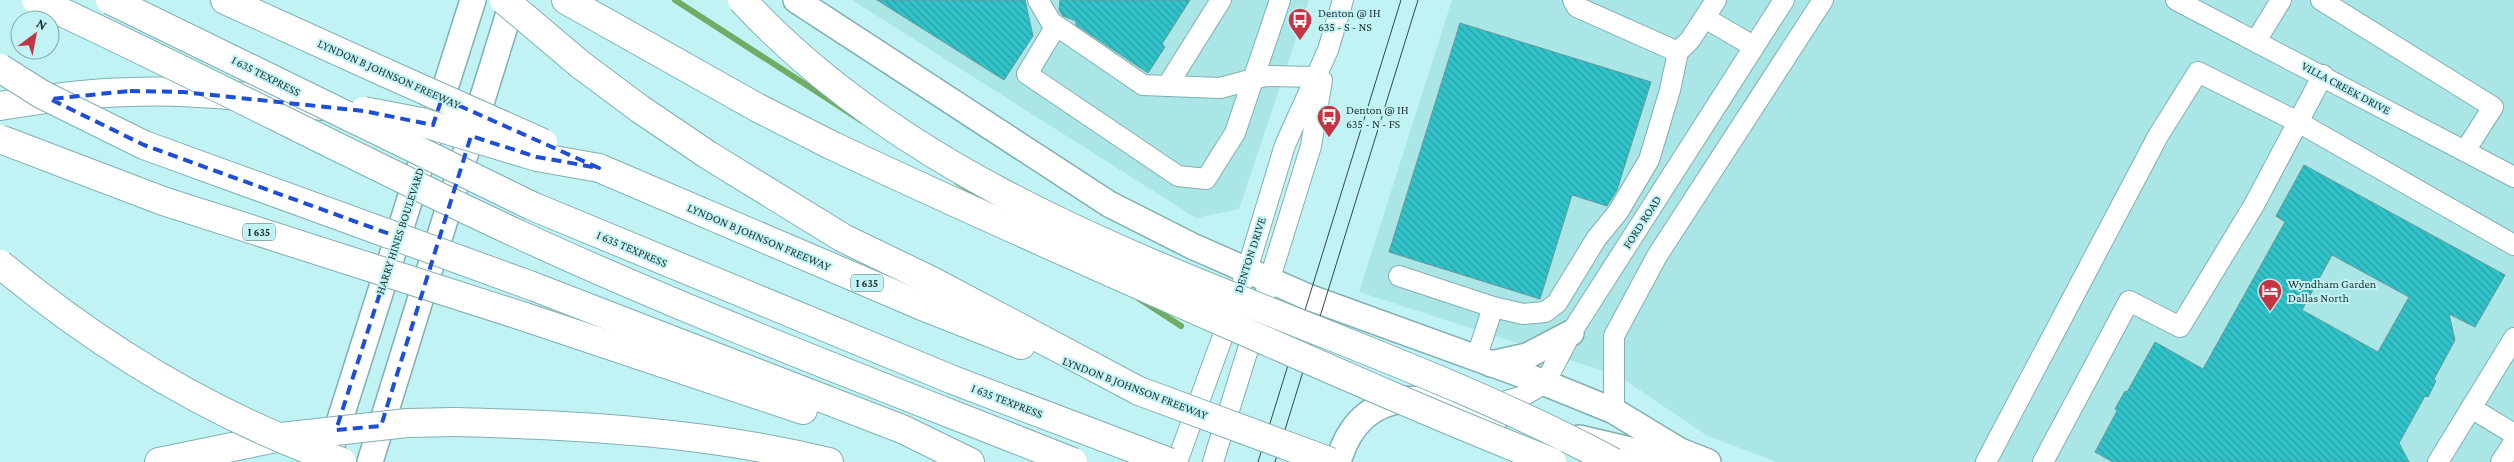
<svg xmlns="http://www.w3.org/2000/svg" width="2514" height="462" font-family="'Crimson Pro',serif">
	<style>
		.built { fill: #abe6e7 }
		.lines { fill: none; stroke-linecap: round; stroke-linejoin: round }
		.stream { stroke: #72ab64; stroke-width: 6 }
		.building { fill: url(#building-back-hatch); stroke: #689799; fill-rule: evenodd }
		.minor-casing { stroke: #80afb1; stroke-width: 22 }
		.major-casing { stroke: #80afb1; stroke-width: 28 }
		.highway-casing { stroke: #80afb1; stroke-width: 30 }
		.minor { stroke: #fff; stroke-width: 20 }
		.major { stroke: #fff; stroke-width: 25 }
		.highway { stroke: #fff; stroke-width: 28 }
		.tram { stroke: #32494a; stroke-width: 1 }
		.highway-bridge-casing { stroke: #80afb1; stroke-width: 30; stroke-linecap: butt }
		.highway-bridge { stroke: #fff; stroke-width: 28 }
		.marked { fill: none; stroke: #1d4ed8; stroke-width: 4; stroke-dasharray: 10 6; stroke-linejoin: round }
		.labels { text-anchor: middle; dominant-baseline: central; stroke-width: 4; stroke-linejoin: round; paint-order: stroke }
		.shield { fill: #c1f3f5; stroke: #506c6d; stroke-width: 1 }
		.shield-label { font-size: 11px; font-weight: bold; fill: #1f3233 }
		.poi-label { font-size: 12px; fill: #1f3233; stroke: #c1f3f5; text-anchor: start }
		.street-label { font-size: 12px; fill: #1f3233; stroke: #c1f3f5 }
	</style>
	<defs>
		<pattern id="building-back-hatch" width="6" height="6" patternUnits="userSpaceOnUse" patternTransform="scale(1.25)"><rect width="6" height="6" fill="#30c3c9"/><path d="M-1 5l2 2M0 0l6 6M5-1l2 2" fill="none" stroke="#289fa4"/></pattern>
	</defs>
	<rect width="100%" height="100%" fill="#c1f3f5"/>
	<g class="built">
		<polygon points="852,0 1309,0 1239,209 1196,218"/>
		<polygon points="1452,0 2514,0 2514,462 1776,462 1706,435 1619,376 1359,292"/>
	</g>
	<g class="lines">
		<g class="stream">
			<polyline points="675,0 862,121"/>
			<polyline points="957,182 997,207"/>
			<polyline points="1138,298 1181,326"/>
		</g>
	</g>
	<g class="building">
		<polygon points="877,0 1025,0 1033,36 1004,80"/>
		<polygon points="1060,0 1190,0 1162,44 1165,47 1148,73 1076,25 1076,21 1063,16 1059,10"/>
		<polygon points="1460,23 1651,82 1617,190 1607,206 1572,195 1540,299 1389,252"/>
		<path d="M2304,165L2505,275L2475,327L2449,314L2455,340L2434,379L2436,381L2428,397L2425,396L2399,443L2409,462H2113L2095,452L2117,411L2115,409L2125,391L2127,392L2155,342L2203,369L2285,222L2276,216ZM2332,255L2409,297L2378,352L2302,310Z"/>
	</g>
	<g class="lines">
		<defs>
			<g id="minor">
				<polyline points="1038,0 1051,22 1143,85 1220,88 1265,76 1316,77"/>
				<polyline points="1573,0 1577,7 1678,52 1690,40 1716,0"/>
				<polyline points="2176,0 2514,177"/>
				<polyline points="2321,0 2493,107 2465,151"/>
				<polyline points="1705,18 1753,46"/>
				<polyline points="1056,26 1027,74 1178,176 1206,179 1235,133 1280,0"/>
				<polyline points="2256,41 2281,0"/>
				<polyline points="1167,86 1221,0"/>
				<polyline points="1399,276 1493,307"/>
				<polyline points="1476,359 1493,307 1523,314 1545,312 1557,303 1596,239 1618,212 1649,160 1670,90 1678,52"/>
				<polyline points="1489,406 1523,396 1545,383 1571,333 1784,0"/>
				<polyline points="2471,408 2514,434"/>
				<polyline points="1614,411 1614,336 1657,256 1823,0"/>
				<polyline points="1177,462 1247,270 1285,145 1328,50 1343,0"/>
				<polyline points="1213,462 1311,146 1322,80"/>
				<polyline points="1986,462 2158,136 2198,72 2298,122 2514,245"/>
				<polyline points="2043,462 2129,301 2180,327 2254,205 2323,75"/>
				<polyline points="2438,462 2514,338"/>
				<polyline points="2501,462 2514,442"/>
			</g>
			<g id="major">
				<polyline points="796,0 1109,204 1192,246 1308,297 1545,383 1614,411 1680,451 1708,462"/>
				<polyline points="1491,364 1527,356 1571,333"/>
				<polyline points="1579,438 1630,450 1680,451"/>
				<polyline points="331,448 473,0"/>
				<polyline points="370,462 513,0"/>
				<path d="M1338,462C1362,380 1433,394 1497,417"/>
			</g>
			<g id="highway">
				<polyline points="225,0 386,73"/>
				<polyline points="566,0 758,108 831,145"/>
				<polyline points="581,65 640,109 708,155 843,238 932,281 1139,391"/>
				<path d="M0,106C42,99 86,93 129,92C193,89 259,98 323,106"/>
				<polyline points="599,168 922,306 1021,345"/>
				<polyline points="532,286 902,429 970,462"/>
				<polyline points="522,316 803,410"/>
				<path d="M454,422C580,425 706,432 829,462"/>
				<polyline points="159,462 281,437"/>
			</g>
		</defs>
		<use href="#minor" class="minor-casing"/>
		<use href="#major" class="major-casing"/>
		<use href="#highway" class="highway-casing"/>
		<use href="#minor" class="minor"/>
		<use href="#major" class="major"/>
		<use href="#highway" class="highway"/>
		<g class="tram">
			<polyline points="1258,462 1401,0"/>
			<polyline points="1275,462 1418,0"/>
		</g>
		<defs>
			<g id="highway-bridge">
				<path d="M36,0C198,75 356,159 518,234C700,318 887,388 1073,462"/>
				<polyline points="110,0 532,206 953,380 1169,462"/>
				<polyline points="504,0 581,65"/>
				<path d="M742,0C968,245 1329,308 1613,462"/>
				<polyline points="0,68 41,94 144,145 532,286"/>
				<polyline points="386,73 543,143"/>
				<polyline points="364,111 421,122 537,157 599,168"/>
				<polyline points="0,139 163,201 522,316"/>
				<path d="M831,145C969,210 1109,272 1250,334C1350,378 1450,422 1552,462"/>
				<path d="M0,264C101,348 217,418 342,462"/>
				<polyline points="1139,391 1331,462"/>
				<polyline points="281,437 407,423 454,422"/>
			</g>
		</defs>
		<use href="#highway-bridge" class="highway-bridge-casing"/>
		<use href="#highway-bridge" class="highway-bridge"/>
	</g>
	<path class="marked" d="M130,91L183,92L364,111L433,125L442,98L599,168L537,157L471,136L381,426L336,430L398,237L144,145L50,99Z"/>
	<defs>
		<symbol id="bus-pin" viewBox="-11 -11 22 30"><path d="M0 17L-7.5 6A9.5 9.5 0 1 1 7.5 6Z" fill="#c43444" stroke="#c1f3f5"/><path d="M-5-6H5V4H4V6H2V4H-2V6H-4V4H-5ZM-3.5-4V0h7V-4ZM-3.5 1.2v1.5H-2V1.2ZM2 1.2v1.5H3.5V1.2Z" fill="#fff"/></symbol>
		<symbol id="hotel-pin" viewBox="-11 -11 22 30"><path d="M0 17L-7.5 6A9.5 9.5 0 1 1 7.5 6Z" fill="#c43444" stroke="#c1f3f5"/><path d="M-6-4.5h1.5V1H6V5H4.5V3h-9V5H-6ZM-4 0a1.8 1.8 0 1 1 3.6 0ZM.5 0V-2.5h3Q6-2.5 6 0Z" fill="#fff"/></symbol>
	</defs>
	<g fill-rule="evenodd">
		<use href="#bus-pin" x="1286" y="6" width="28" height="38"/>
		<use href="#bus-pin" x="1315" y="103" width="28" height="38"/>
		<use href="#hotel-pin" x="2256" y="277" width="28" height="38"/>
	</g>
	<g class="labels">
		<g class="shield">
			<rect x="243" y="223.5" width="32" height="17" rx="4"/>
			<rect x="851" y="274.5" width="32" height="17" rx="4"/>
		</g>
		<g class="shield-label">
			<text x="259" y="232">I 635</text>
			<text x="867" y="283">I 635</text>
		</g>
		<g class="poi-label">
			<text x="1318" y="13">Denton @ IH<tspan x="1318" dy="14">635 - S - NS</tspan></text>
			<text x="1346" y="110">Denton @ IH<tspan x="1346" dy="14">635 - N - FS</tspan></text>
			<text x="2288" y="284">Wyndham Garden<tspan x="2288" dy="14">Dallas North</tspan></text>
		</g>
		<g class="street-label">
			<text transform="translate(389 74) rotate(24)">LYNDON B JOHNSON FREEWAY</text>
			<text transform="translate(266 76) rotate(27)">I 635 TEXPRESS</text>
			<text transform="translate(2346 88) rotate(28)">VILLA CREEK DRIVE</text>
			<text transform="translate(1642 222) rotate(-57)">FORD ROAD</text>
			<text transform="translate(400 231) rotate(-72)">HARRY HINES BOULEVARD</text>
			<text transform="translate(759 237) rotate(23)">LYNDON B JOHNSON FREEWAY</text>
			<text transform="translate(632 249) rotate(23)">I 635 TEXPRESS</text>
			<text transform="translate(1250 255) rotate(-72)">DENTON DRIVE</text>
			<text transform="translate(1135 388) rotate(21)">LYNDON B JOHNSON FREEWAY</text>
			<text transform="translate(1007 401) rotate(21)">I 635 TEXPRESS</text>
		</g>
	</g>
	<g transform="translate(35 35) rotate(32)"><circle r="24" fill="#c1f3f5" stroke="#80a6a7"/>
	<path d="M0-4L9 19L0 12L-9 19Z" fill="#c43444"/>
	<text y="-8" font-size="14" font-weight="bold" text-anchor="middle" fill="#1f3233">N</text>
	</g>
</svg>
